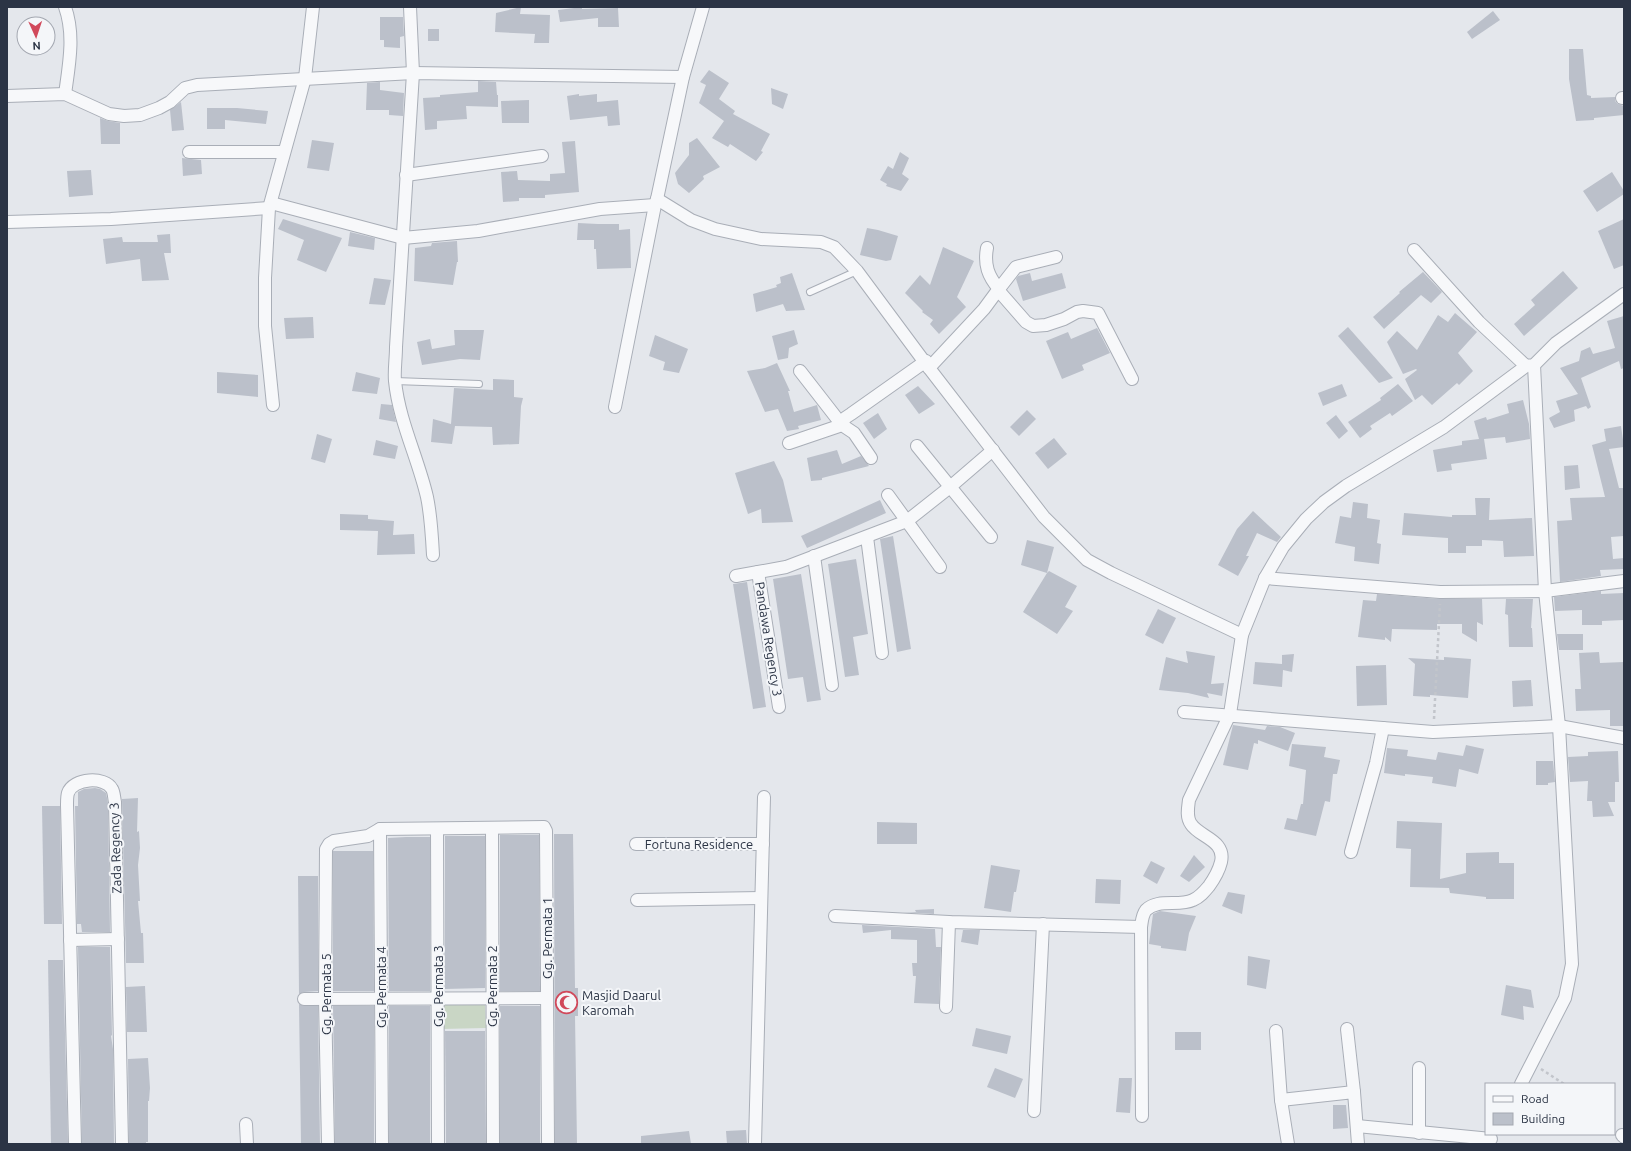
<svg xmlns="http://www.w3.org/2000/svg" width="1631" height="1151" font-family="Ubuntu,sans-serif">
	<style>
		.green { fill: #c9d6c5 }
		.building { fill: #bbc0ca }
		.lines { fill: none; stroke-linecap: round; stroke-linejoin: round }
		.lane-casing { stroke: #a9aeb7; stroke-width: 8 }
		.street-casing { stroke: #a9aeb7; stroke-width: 14 }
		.path { stroke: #c2c5cb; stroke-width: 2.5; stroke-dasharray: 3 3; stroke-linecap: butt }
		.lane { stroke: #f7f8fa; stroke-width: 6 }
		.street { stroke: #f7f8fa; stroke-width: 12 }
		.labels { text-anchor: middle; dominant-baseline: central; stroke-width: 4; stroke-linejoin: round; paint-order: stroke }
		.street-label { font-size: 13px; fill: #2b3445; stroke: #f4f6f9 }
		.poi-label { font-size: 13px; fill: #2b3445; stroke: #f4f6f9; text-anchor: start }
	</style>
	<rect width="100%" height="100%" fill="#e4e7ec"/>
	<polygon class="green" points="485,1004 486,1028 441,1029 441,1005"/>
	<g class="building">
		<polygon points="521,7 520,14 550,15 549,43 534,43 535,34 495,32 496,13"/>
		<polygon points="582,7 582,9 618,8 619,27 598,27 598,18 560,22 558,10"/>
		<polygon points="1493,11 1500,20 1472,39 1467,32"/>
		<polygon points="380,17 403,17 404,36 400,37 400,48 384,47 384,40 380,40"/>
		<rect x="428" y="29" width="11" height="12"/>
		<polygon points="1569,49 1583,49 1587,95 1591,96 1591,98 1615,97 1615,101 1618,104 1624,106 1624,115 1594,118 1594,120 1576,121 1569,79"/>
		<polygon points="709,70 729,83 719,99 735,111 733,114 770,134 761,151 763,152 756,161 730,144 728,147 712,138 724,121 699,103 706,85 700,82"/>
		<polygon points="478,81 496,82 497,95 498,95 498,107 466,106 467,119 437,121 437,129 425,130 423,98 440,97 440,95 478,92"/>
		<polygon points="380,82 380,90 404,93 403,116 389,115 389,110 366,110 367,83"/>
		<polygon points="771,88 788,94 783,109 772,104"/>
		<polygon points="579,94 579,96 597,94 597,102 618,100 620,125 608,126 607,116 570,120 567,96"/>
		<polygon points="529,100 529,123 502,123 501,101"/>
		<polygon points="181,102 184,130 172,131 170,110"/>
		<polygon points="207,108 237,108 268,111 266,124 225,120 225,129 207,129"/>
		<polygon points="100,118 108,121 120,123 120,144 101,144"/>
		<polygon points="697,138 720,167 703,176 704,179 689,193 678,184 675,173 689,155 689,143"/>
		<polygon points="312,140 334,143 329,171 307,168"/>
		<polygon points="575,141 579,192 545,195 545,198 519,198 519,201 503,202 501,172 517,171 518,180 550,181 550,174 565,173 562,142"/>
		<polygon points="900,152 909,158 902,174 909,179 901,191 886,186 887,184 880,180 888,166 893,169"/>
		<polygon points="182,158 201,160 202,174 183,176"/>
		<polygon points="91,170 93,195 69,197 67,171"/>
		<polygon points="1612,172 1624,191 1624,194 1597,212 1583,191"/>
		<polygon points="283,219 342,238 326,272 297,260 304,240 278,229"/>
		<polygon points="1624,219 1624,265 1614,269 1598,231"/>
		<polygon points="578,223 598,224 619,224 619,230 630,229 631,268 597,269 596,249 594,249 594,240 577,240"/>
		<polygon points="867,228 878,230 898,236 891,260 886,261 860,255"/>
		<polygon points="350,232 375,238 374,250 348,246"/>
		<polygon points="170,234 171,253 164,253 169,280 142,281 140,259 106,264 103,239 122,237 123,242 158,242 157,235"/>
		<polygon points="457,241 458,262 457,262 453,285 414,281 415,248 431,246 432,243"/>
		<polygon points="943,247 974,261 957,297 966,307 939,334 930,324 933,320 922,312 923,311 905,293 920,275 930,285"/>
		<polygon points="1563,271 1578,288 1524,336 1514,324 1535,305 1531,300"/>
		<polygon points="1423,272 1442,292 1431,303 1421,295 1384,329 1373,317 1400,293 1399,292"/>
		<polygon points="792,273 805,310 786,311 783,304 756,312 753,294 777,287 776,285 781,283 780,277"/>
		<polygon points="1030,273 1032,281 1062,273 1066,288 1023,301 1016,279 1018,276"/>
		<polygon points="374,278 391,280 385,305 369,304"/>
		<polygon points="1455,313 1477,332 1458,353 1473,371 1459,385 1457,383 1432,405 1422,395 1415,400 1405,379 1417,370 1416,369 1403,374 1387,342 1397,331 1417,350 1438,315 1448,322"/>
		<polygon points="1624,316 1624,368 1621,369 1619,361 1581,378 1591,407 1588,409 1586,406 1574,410 1575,421 1554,428 1549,418 1560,412 1556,401 1578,394 1560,368 1579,361 1581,351 1590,347 1593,354 1615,348 1607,321"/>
		<polygon points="313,317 314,338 286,339 284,318"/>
		<polygon points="1348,327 1393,378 1379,383 1338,336"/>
		<polygon points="1097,328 1110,353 1082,365 1084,370 1062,379 1046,341 1068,332 1071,339"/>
		<polygon points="454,330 484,330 480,360 460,359 422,365 417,342 430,339 432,349 455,345"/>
		<polygon points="794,330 798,344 789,348 788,358 778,360 772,336"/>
		<polygon points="655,335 688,349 679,373 663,370 665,362 649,356"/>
		<polygon points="777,363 790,391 788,391 794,412 817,405 821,420 798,426 799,429 787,431 778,409 765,412 747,371 765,368"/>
		<polygon points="217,372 258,375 258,397 217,393"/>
		<polygon points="356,372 380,378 377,394 352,391"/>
		<polygon points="493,379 514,380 514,397 523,398 521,406 519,444 493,445 492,427 455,426 452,444 431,442 433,419 451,424 454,388 493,390"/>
		<polygon points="1342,384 1347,396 1323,406 1318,393"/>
		<polygon points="1398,384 1413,401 1392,416 1390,413 1370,426 1372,429 1360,438 1348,422 1381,400 1380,398"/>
		<polygon points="918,386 935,404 919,414 905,395"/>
		<polygon points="1523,400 1529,424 1530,439 1506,443 1505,437 1484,439 1487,459 1451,464 1452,470 1437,472 1433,450 1462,445 1462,441 1479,439 1474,421 1486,417 1487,420 1509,413 1507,404"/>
		<polygon points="381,404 392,405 396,422 379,419"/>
		<polygon points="1027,410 1036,419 1019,436 1010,427"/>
		<polygon points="878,413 887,429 874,439 863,423"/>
		<polygon points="1336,415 1348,431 1339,439 1326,423"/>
		<polygon points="1621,426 1624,447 1609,449 1619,488 1624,488 1624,536 1611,537 1613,559 1624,558 1624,569 1600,570 1601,576 1560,582 1557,521 1572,520 1570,498 1605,497 1592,445 1606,441 1604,429"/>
		<polygon points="317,434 332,439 325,463 311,459"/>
		<polygon points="1054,438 1067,454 1048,469 1035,453"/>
		<polygon points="376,440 398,446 395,459 373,455"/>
		<polygon points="837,450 842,464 861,456 869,466 822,478 822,480 811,481 807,458"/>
		<polygon points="774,461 783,480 793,522 762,523 761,509 748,514 735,473"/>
		<polygon points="1578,465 1580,488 1565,490 1564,466"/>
		<polygon points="1475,498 1490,498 1489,520 1532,518 1534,556 1504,557 1503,541 1482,540 1482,546 1466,546 1466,553 1448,553 1448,538 1402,535 1404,513 1452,517 1452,515 1476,515"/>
		<polygon points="880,500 886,513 807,548 801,536"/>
		<polygon points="1353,502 1368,504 1367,518 1380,520 1377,543 1381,544 1379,564 1354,561 1355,547 1335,543 1340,516 1351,518"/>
		<polygon points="1253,511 1281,537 1277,542 1257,533 1246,556 1249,556 1238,576 1218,565 1237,529"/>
		<polygon points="340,514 368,515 368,519 394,521 393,535 414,534 415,554 377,555 378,531 340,530"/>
		<polygon points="893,536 911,649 897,652 880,539"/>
		<polygon points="1027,540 1054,547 1047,573 1049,571 1077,586 1065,607 1073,611 1057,634 1023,612 1047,573 1021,565"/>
		<polygon points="856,559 868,634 853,637 859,675 845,677 828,564"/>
		<polygon points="801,574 821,700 807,702 803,677 788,679 773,579"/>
		<polygon points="747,582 766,707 753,709 733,584"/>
		<polygon points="1601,591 1601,594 1624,593 1624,620 1602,621 1602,625 1582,625 1582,610 1555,611 1554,597"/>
		<polygon points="1377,594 1439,599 1482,599 1483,625 1477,622 1477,642 1462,633 1462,624 1437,624 1437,630 1392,629 1391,642 1385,637 1385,640 1358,637 1363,600 1376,601"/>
		<polygon points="1506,599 1533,599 1531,628 1532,628 1533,647 1509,647 1508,615 1505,614"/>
		<polygon points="1158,609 1176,618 1163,644 1145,635"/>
		<polygon points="1557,634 1583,634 1583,650 1559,650"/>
		<polygon points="1186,651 1215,656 1211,684 1224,683 1222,696 1207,693 1209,698 1188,693 1159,690 1166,657 1188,663"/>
		<polygon points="1599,652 1600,663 1624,662 1624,726 1610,726 1610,710 1576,711 1575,689 1581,689 1579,653"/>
		<polygon points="1294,654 1292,672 1283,670 1282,687 1253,684 1255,662 1282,664 1282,655"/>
		<polygon points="1444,657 1471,659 1468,698 1430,695 1430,697 1413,696 1415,664 1408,658 1444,660"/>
		<polygon points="1386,665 1387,705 1357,706 1356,666"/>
		<polygon points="1531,680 1533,706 1513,707 1512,681"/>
		<polygon points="1233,725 1265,730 1267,726 1280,727 1295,733 1288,751 1258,740 1258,744 1254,743 1248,770 1223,765"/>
		<polygon points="1292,744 1326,747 1324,757 1340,760 1337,774 1333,774 1330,802 1325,801 1316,836 1284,829 1287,818 1297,820 1301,804 1303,804 1306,770 1289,766"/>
		<polygon points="1466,745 1484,749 1478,774 1459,769 1456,787 1432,783 1433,777 1405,774 1405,776 1384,773 1387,748 1408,750 1407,756 1436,760 1438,752 1463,756"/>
		<polygon points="1618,751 1619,782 1615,782 1615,802 1608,802 1614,816 1593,817 1592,801 1587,801 1588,781 1570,782 1568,757 1588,756 1588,752"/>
		<polygon points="1536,761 1553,761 1555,782 1548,783 1548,785 1536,785"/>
		<polygon points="95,788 100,789 106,793 108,803 110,932 82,932 81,924 77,924 75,806 78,806 78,792 84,789"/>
		<polygon points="138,798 137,832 139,831 140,848 138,865 140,901 138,901 141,933 143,933 144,963 126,963 122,799"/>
		<polygon points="42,806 60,806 62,924 44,924"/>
		<polygon points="1397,821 1442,823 1440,879 1466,873 1466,853 1499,852 1499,863 1514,863 1514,899 1486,899 1486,897 1450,893 1449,888 1410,887 1411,849 1396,848"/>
		<polygon points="877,822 917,823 917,844 877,844"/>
		<polygon points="554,834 573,834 575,988 578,988 578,1016 575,1016 577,1144 555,1144"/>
		<polygon points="500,835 539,835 540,991 500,991"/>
		<polygon points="445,836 485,836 485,988 445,989"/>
		<polygon points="406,837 430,837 430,991 389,991 388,838"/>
		<polygon points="333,851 373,851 374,991 333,991"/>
		<polygon points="1194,855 1205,867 1189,882 1180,876"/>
		<polygon points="1151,861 1165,868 1157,884 1143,876"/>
		<polygon points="991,865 1020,870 1016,892 1014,892 1011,912 984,908"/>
		<polygon points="298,876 318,876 318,991 304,992 299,994"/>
		<polygon points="1096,879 1121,880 1120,904 1095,903"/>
		<polygon points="1228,892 1245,895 1242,914 1222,906"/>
		<polygon points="934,909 934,914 903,912 916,912 915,910"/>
		<polygon points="1160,911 1196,916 1189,933 1186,951 1161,948 1161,946 1149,944 1153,914"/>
		<polygon points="862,925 935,929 936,947 941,947 939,1004 914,1003 916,976 913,976 912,963 917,963 917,940 891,939 891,930 863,933"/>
		<polygon points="963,930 980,930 978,945 961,942"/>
		<polygon points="78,947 110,947 112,1035 111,1036 113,1049 114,1144 82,1144"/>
		<polygon points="1248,956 1270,960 1266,989 1247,985"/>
		<polygon points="48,960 63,960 68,1144 51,1144"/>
		<polygon points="1506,985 1531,990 1534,1008 1523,1006 1524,1020 1501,1015"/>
		<polygon points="145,986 147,1032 127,1032 126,987"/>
		<polygon points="299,1004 304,1006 318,1006 320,1144 301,1144"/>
		<polygon points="333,1006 374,1006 374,1144 335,1144"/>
		<rect x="389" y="1006" width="41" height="138"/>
		<rect x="500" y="1006" width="40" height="138"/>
		<polygon points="976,1028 1011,1036 1007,1054 972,1046"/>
		<polygon points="445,1031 485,1031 486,1144 446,1144"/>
		<rect x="1175" y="1032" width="26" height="18"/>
		<polygon points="148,1058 150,1088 149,1101 148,1101 148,1142 146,1142 146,1144 129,1144 128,1059"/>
		<polygon points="995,1068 1023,1079 1015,1098 987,1087"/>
		<polygon points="1119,1078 1132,1078 1130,1113 1116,1112"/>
		<polygon points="1333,1105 1346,1105 1348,1128 1333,1129"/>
		<polygon points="746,1130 747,1144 727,1144 726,1131"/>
		<polygon points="689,1131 691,1144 641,1144 641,1136"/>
	</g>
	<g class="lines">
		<defs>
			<g id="lane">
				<polyline points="810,292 857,271"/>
				<polyline points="395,381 479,384"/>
			</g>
			<g id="street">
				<path d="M65,7C75,35 69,65 65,94"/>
				<path d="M410,7L413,73L396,347C396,359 394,370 395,381C399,421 418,458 427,497C431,516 432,536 433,555"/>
				<polyline points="7,96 65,94 109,114 124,116 140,115 159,108 170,102 185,88 197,85 413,73 683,77"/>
				<polyline points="1622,98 1624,98"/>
				<polyline points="189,152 284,152"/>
				<polyline points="406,175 542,156"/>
				<polyline points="657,199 691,220 715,229 761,239 821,242 834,247 857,271 929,368 1044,517 1087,560 1111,573 1242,635"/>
				<polyline points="271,203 403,238 478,231 600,209 655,205"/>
				<polyline points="7,222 111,219 269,208"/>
				<path d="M987,248C984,265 988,276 999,289"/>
				<polyline points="1414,250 1479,322 1526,366"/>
				<polyline points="998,290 1016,267 1056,257"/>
				<polyline points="929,368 984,309 998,290 1026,322 1033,326 1046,325 1064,319 1077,312 1083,311 1098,313 1132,379"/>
				<polyline points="800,371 842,425 845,418 851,414 926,361"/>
				<polyline points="273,405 265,326 265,278 269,208 305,78 313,7"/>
				<polyline points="615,407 655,205 657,199 683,77 703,7"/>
				<polyline points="789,443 842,425 854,433 871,458"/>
				<polyline points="917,446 991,537"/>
				<polyline points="888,495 940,567"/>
				<polyline points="867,537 882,653"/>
				<polyline points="814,556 832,685"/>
				<polyline points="758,572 779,707"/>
				<polyline points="736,576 786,567 907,521 950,487 993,450"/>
				<polyline points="1265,578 1440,592 1545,591 1624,581"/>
				<polyline points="1184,712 1433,732 1559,726 1624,738"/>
				<polyline points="492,828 493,1144"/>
				<polyline points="380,829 382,1144"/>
				<polyline points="437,829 438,1144"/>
				<polyline points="636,844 763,844"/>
				<polyline points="1351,852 1376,763 1383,728"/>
				<polyline points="637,900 761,898"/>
				<polyline points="835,916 949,922 1141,927"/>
				<polyline points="70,940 118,939"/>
				<polyline points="304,999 547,998"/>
				<polyline points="946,1007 949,922"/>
				<polyline points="1347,1029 1354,1092"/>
				<polyline points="1276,1031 1281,1100 1288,1144"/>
				<polyline points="1419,1068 1419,1133"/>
				<polyline points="1521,1084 1565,998 1572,964 1559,726 1545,591 1534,365"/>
				<polyline points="1281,1100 1354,1092 1358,1144"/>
				<polyline points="1034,1111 1043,924"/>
				<path d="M1142,1116L1141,927C1142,921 1142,915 1146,910C1158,898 1179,907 1193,900C1200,897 1204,892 1209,886C1214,879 1219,870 1221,862C1226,840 1199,837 1191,824C1186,817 1188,808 1189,800L1230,714L1242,635L1265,578L1283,547L1306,519L1324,502L1346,486L1444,427L1526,366L1534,365L1556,343L1624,294"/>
				<polyline points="246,1124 247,1144"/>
				<polyline points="1357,1126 1491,1139"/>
				<polyline points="1622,1135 1624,1137"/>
				<path d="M75,1144L67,805C67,802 67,796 68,793C73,778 105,776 112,789C114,792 114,798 115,802L122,1144"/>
				<polyline points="328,1144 325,999 326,849 329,844 334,841 368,836 380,829 544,827 546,831 548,1144"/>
				<polyline points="755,1144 764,797"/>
			</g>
		</defs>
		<use href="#lane" class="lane-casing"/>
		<use href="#street" class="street-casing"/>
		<g class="path">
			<polyline points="1434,719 1440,604"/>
			<polyline points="1541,1069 1564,1084"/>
		</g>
		<use href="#lane" class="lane"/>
		<use href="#street" class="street"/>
	</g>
	<defs>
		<symbol id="mosque-ring" viewBox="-11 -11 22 22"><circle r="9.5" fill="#f4f6f9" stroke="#d1495b" stroke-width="1.5"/><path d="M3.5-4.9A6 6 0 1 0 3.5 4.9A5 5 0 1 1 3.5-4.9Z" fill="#d1495b"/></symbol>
	</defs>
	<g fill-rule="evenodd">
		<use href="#mosque-ring" x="554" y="990" width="25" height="25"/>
	</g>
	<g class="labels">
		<g class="street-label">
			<text transform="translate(769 639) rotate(81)">Pandawa Regency 3</text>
			<text x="699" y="844">Fortuna Residence</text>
			<text transform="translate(115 848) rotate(-92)">Zada Regency 3</text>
			<text transform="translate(547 938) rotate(-90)">Gg. Permata 1</text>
			<text transform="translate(438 986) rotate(-90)">Gg. Permata 3</text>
			<text transform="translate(492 986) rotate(-90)">Gg. Permata 2</text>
			<text transform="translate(381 987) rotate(-90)">Gg. Permata 4</text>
			<text transform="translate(326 994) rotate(-90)">Gg. Permata 5</text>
		</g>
		<g class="poi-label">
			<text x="582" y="995">Masjid Daarul<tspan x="582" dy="15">Karomah</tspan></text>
		</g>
	</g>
	<rect width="1631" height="1151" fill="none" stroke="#2b3445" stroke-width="16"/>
	<rect x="1485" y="1083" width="130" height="52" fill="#f4f6f9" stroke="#a4a8b1"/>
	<rect x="1493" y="1096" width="20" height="6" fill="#f7f8fa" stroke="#a4a8b1"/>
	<text x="1521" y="1103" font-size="12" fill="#2b3445">Road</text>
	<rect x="1493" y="1113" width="20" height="12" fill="#bbc0ca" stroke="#a4a8b1"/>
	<text x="1521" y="1123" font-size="12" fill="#2b3445">Building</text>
	<g transform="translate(36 36) rotate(177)"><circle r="19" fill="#f4f6f9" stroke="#a4a8b1"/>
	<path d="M0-3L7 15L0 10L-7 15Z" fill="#d1495b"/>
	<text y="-6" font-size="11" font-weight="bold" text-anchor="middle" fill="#2b3445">N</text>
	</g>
</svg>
